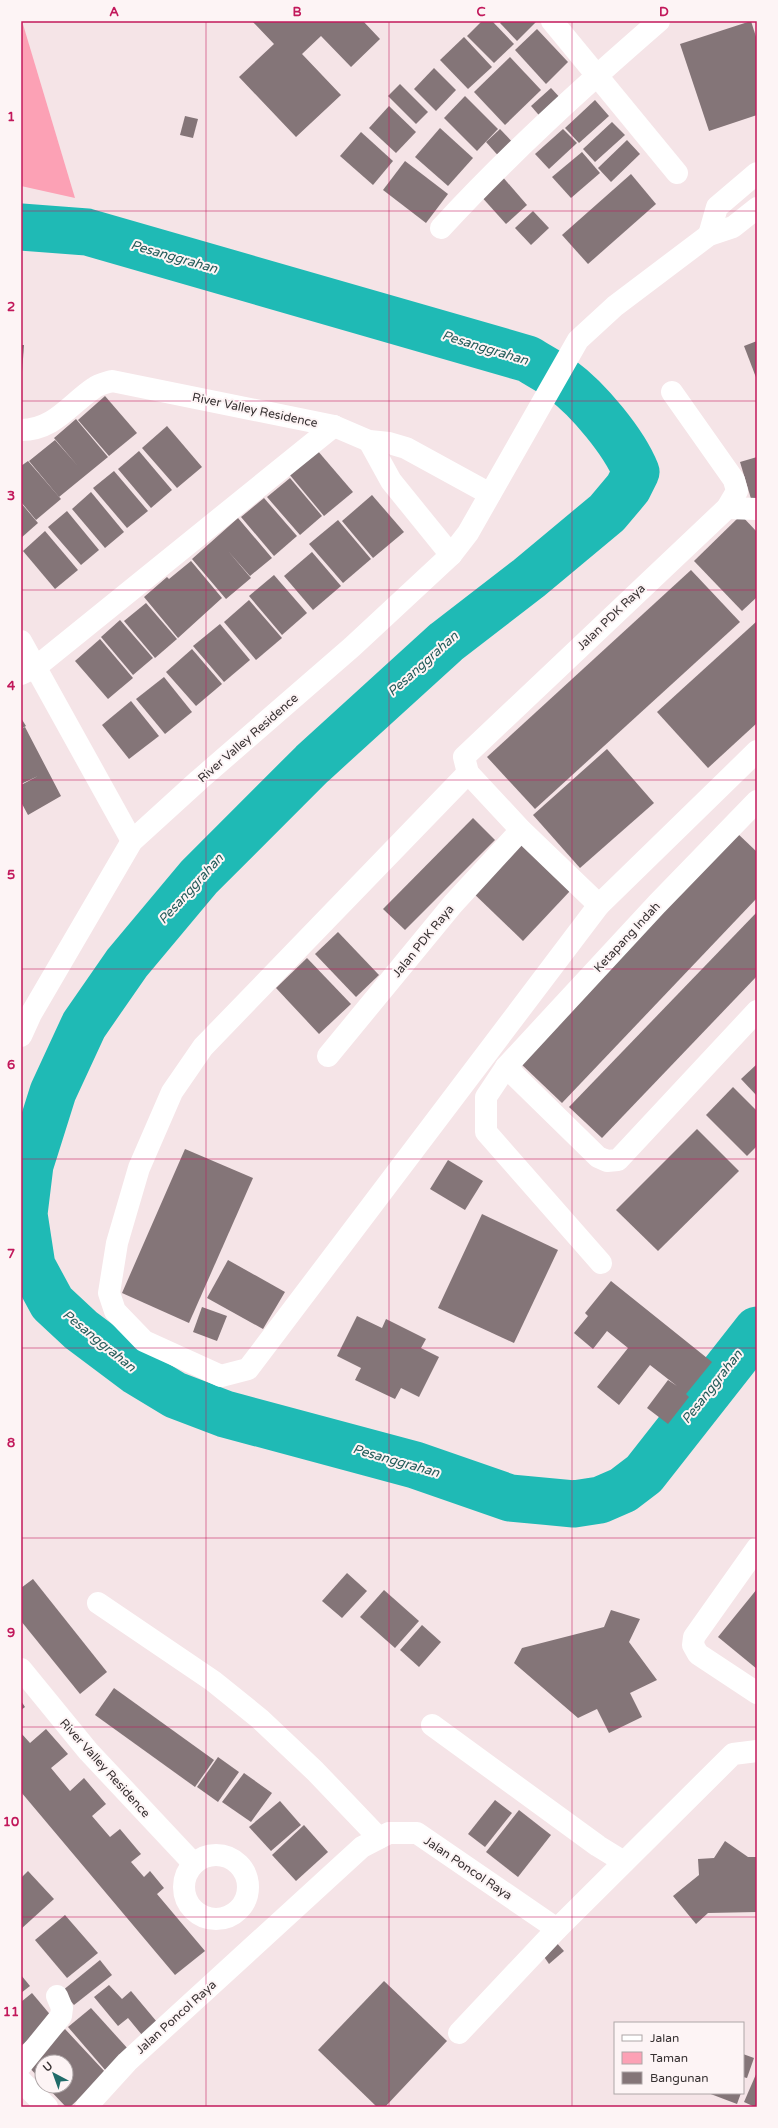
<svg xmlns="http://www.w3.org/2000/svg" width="778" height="2128" font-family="'Varela Round',sans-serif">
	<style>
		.green { fill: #fca1b5 }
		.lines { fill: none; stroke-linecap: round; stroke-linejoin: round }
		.river { stroke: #1fbab5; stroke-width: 47 }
		.building { fill: #847578 }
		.minor { stroke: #fff; stroke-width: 22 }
		.grid { fill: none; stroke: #c2185b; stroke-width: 1; stroke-opacity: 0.55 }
		.labels { text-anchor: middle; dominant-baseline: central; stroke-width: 4; stroke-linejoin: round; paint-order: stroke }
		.street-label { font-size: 12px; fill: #373132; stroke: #fdf4f5 }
		.water-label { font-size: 13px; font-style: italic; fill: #245c5a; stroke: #fdf4f5 }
		.neatline { fill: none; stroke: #c2185b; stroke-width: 1.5 }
		.grid-label { font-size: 13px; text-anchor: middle; font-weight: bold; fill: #c2185b }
	</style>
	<rect width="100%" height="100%" fill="#f5e4e7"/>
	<polygon class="green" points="21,21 22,21 75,198 21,186"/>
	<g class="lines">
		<path class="river" d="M21,227L87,232L528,359C539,366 551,372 562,380C588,399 624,442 636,472L628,488L607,513L529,578L446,642L312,764L199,877L127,963L84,1025L53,1092L30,1165L24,1214L32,1266L52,1303L81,1330L137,1372L175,1395L225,1414L415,1465L510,1498L574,1504L600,1500L623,1490L644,1474L757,1330"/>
	</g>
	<g class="building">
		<polygon points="252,21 363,21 380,39 351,67 321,36 302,54 341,95 296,137 239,77 274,44"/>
		<polygon points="482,21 492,21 514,44 494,63 467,36"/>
		<polygon points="502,21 537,21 517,41 500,23"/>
		<polygon points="751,21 757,40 757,115 709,131 680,44"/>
		<polygon points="537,29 568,62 546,84 515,50"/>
		<polygon points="464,37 492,67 468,89 440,60"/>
		<polygon points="510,57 541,90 505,125 474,92"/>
		<polygon points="434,68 456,90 436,111 414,89"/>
		<polygon points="400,84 428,112 416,124 388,96"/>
		<polygon points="551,88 564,102 544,121 531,106"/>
		<polygon points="465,96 498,129 477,151 444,118"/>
		<polygon points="595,100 609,116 579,143 565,128"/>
		<polygon points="389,106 416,132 396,153 369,128"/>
		<polygon points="185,116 198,119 193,138 180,135"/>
		<polygon points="612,122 625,135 595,162 583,149"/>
		<polygon points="440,128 473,158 448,186 415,157"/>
		<polygon points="500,129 517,147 502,160 486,142"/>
		<polygon points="563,129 577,143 549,169 535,154"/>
		<polygon points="361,132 393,161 373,185 340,156"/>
		<polygon points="627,140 640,154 611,182 598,168"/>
		<polygon points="582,152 600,173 571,198 552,177"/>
		<polygon points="405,161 448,194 426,223 383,190"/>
		<polygon points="631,174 656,204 588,264 562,235"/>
		<polygon points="501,175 527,205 506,224 479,194"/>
		<polygon points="533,211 549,228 531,245 515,228"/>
		<polygon points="757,341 757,380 744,346"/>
		<polygon points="21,345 24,345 22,372 21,372"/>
		<polygon points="105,396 137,433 109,456 78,420"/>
		<polygon points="76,419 108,457 59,497 29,461 55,440 77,465 54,438"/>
		<polygon points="167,426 202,467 177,488 142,448"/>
		<polygon points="317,450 353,492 324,516 289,474"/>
		<polygon points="139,451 172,490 151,508 118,469"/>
		<polygon points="757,457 757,501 752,502 740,462"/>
		<polygon points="28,461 61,499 36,520 21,502 21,466"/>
		<polygon points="114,471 148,511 127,528 93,488"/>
		<polygon points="290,478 322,516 300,535 267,497"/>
		<polygon points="91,492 124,532 105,548 72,509"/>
		<polygon points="372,495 404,532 373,558 342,521"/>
		<polygon points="264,498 297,536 274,556 241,517"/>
		<polygon points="21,503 38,523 21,538"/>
		<polygon points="67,511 99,550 81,565 48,527"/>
		<polygon points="741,515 757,532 757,597 742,611 694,561"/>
		<polygon points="238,518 272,558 250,576 228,551 251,578 226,599 192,559"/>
		<polygon points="338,520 371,559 343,583 309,544"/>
		<polygon points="45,531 78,570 55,589 23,551"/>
		<polygon points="312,552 341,586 313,610 284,576"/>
		<polygon points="191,561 222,598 178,638 144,597 167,577 169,579"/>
		<polygon points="691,570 740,622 535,809 487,757"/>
		<polygon points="274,575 307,613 282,635 249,596"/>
		<polygon points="249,600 282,638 256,660 224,622"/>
		<polygon points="146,603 177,639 155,658 124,621"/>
		<polygon points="120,620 153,658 133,675 101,637"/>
		<polygon points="757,621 757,723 708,768 657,712"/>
		<polygon points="220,624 250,660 224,682 193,646"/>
		<polygon points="100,639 133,678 108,699 75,661"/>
		<polygon points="192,649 222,684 196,706 166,672"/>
		<polygon points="164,677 192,712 165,734 136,699"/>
		<polygon points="131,701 159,736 129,759 102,725"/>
		<polygon points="21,718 26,726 21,729"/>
		<polygon points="25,727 61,796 28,815 21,802 21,785 38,776 21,784 21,729"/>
		<polygon points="607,749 654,803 580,868 533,815"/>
		<polygon points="473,818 495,840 405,930 383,909"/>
		<polygon points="736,832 757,852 757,898 562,1103 519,1062"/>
		<polygon points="517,839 570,891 523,941 469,889"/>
		<polygon points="757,912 757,976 602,1138 569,1107"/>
		<polygon points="338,932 379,975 356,997 315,954"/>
		<polygon points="307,958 351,1004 319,1034 276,988"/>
		<polygon points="757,1064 757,1096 741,1079"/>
		<polygon points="733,1087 757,1111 757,1146 747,1156 706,1115"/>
		<polygon points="697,1129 739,1171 658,1251 616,1210"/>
		<polygon points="185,1149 253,1178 189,1323 122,1293"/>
		<polygon points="448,1160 483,1181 465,1210 430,1189"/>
		<polygon points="482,1214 558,1250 514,1343 438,1308"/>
		<polygon points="228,1260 285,1292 263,1329 207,1298"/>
		<polygon points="611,1281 712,1362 686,1394 689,1397 668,1424 647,1408 668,1380 677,1386 650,1365 619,1405 597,1387 628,1348 607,1331 593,1349 574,1333 588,1316 585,1313"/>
		<polygon points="202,1307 227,1316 217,1341 193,1332"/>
		<polygon points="357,1316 382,1328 386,1319 426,1339 421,1348 439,1357 419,1397 401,1388 395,1399 355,1380 361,1368 337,1356"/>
		<polygon points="347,1573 367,1591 342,1618 322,1601"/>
		<polygon points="33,1579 107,1672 80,1694 21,1621 21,1588"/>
		<polygon points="757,1589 757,1669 718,1637"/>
		<polygon points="384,1590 419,1621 395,1648 360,1617"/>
		<polygon points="611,1610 640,1619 629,1642 657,1680 630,1693 642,1717 609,1733 597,1709 578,1718 514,1663 522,1648 604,1627"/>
		<polygon points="422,1625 441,1642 419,1667 400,1650"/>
		<polygon points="114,1688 214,1760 195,1787 95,1715"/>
		<polygon points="21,1701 25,1707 21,1710"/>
		<polygon points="46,1729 68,1754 51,1768 70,1791 84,1778 106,1804 92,1816 110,1837 120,1829 141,1854 131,1862 144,1877 150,1871 164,1888 157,1894 205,1951 175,1975 21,1792 21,1733 30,1743"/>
		<polygon points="218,1757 239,1772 218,1802 197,1787"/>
		<polygon points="244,1773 272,1793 251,1822 222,1802"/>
		<polygon points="495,1800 512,1813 485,1847 468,1834"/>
		<polygon points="280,1801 301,1825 271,1851 249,1827"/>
		<polygon points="519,1810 551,1835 518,1877 486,1852"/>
		<polygon points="304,1825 328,1852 296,1881 272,1855"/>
		<polygon points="725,1841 748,1857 757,1857 757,1912 708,1913 696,1924 673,1896 699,1875 698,1859 714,1858"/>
		<polygon points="28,1871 54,1899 21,1929 21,1878"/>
		<polygon points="65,1915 98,1953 67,1978 35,1940"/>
		<polygon points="554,1940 564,1951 549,1964 540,1951"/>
		<polygon points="100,1960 112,1975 74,2005 62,1991"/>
		<polygon points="21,1975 30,1986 21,1993"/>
		<polygon points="384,1981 447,2041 385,2107 377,2107 318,2050"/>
		<polygon points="109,1985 122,1999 131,1991 157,2022 142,2035 128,2018 118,2026 94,1997"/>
		<polygon points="32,1993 53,2018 21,2046 21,2002"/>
		<polygon points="91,2008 129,2050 106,2071 68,2027"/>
		<polygon points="65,2029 106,2073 70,2107 66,2107 46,2086 66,2086 66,2062 42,2062 42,2081 26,2064"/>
		<polygon points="743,2054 754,2058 747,2078 743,2077"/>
		<polygon points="757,2072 757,2107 755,2107 744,2102"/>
		<polygon points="708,2093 741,2093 737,2104"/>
	</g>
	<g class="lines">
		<g class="minor">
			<polyline points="552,21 677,173"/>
			<path d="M441,228C509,154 583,87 659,21"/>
			<polyline points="709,235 717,207 757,173"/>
			<polyline points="672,392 734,480 737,491 727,508 464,757 468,773 521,830 599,905 757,751"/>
			<path d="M21,430C54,430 70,404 94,388C99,384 106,383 112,381L334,426L369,441L389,443L406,448L490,494"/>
			<polyline points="369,441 391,481 451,555"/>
			<polyline points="727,508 757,509"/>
			<polyline points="21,641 132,841"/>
			<polyline points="21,674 36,667 334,426"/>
			<polyline points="468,773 203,1047 172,1092 139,1168 117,1243 109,1293 115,1311 144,1341 221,1376 248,1369 599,905"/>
			<polyline points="21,1036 31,1014 132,841 199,780 352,647 451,555 468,533 578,340 615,306 709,235 733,227 757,208"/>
			<polyline points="328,1056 453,904 521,830"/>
			<polyline points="506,1067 598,1157 607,1161 618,1160 757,1011"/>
			<polyline points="601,1263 486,1132 486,1097 506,1067 657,904 757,801"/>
			<polyline points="757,1548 694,1637 693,1645 698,1654 757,1693"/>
			<polyline points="98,1603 213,1681 260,1719 315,1771 379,1838"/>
			<polyline points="21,1669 88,1751 193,1863"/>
			<polyline points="432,1725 598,1846 624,1862"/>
			<circle cx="216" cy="1887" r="32"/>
			<polyline points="459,2033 557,1929"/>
			<polyline points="21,2065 61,2016 62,2008 57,1996"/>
			<polyline points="21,2081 47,2107"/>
			<polyline points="86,2107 127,2062 362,1847 389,1833 417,1833 557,1929 733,1754 757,1751"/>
		</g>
	</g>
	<path class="grid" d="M206,21V2107M389,21V2107M572,21V2107M21,211H757M21,401H757M21,590H757M21,780H757M21,969H757M21,1159H757M21,1348H757M21,1538H757M21,1727H757M21,1917H757"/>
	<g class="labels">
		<g class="street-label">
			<text transform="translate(255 410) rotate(12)">River Valley Residence</text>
			<text transform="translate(611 617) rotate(-44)">Jalan PDK Raya</text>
			<text transform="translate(248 738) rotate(-41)">River Valley Residence</text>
			<text transform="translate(627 937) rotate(-47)">Ketapang Indah</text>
			<text transform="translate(423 941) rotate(-51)">Jalan PDK Raya</text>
			<text transform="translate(105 1768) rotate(48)">River Valley Residence</text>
			<text transform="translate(468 1868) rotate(34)">Jalan Poncol Raya</text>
			<text transform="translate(176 2017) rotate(-42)">Jalan Poncol Raya</text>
		</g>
		<g class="water-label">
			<text transform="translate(174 257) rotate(16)">Pesanggrahan</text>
			<text transform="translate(485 348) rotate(17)">Pesanggrahan</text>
			<text transform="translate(423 664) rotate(-42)">Pesanggrahan</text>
			<text transform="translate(191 889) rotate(-48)">Pesanggrahan</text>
			<text transform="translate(99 1341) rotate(39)">Pesanggrahan</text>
			<text transform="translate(712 1387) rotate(-52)">Pesanggrahan</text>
			<text transform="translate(396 1461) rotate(16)">Pesanggrahan</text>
		</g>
	</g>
	<rect width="778" height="2128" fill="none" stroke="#fdf4f5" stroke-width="44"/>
	<rect x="614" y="2022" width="130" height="72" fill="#fdf4f5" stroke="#aea6a7"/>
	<rect x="622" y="2035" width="20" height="6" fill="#ffffff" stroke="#aea6a7"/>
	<text x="650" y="2042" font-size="12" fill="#373132">Jalan</text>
	<rect x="622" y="2052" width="20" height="12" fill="#fca1b5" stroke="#aea6a7"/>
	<text x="650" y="2062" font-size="12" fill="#373132">Taman</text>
	<rect x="622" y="2072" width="20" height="12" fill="#847578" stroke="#aea6a7"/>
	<text x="650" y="2082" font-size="12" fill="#373132">Bangunan</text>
	<g transform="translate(54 2074) rotate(319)"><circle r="19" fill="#fdf4f5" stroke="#aea6a7"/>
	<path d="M0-3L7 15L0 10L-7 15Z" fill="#216c6a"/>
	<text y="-6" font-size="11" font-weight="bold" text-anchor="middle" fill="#373132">U</text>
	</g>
	<rect x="22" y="22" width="734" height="2084" class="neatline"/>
	<g class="grid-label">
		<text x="114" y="16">A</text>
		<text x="297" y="16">B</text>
		<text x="481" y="16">C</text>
		<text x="664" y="16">D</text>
		<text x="11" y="121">1</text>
		<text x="11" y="311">2</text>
		<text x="11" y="500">3</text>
		<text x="11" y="690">4</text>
		<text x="11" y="879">5</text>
		<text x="11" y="1069">6</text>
		<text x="11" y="1258">7</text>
		<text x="11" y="1447">8</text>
		<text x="11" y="1637">9</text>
		<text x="11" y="1826">10</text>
		<text x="11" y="2016">11</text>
	</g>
</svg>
